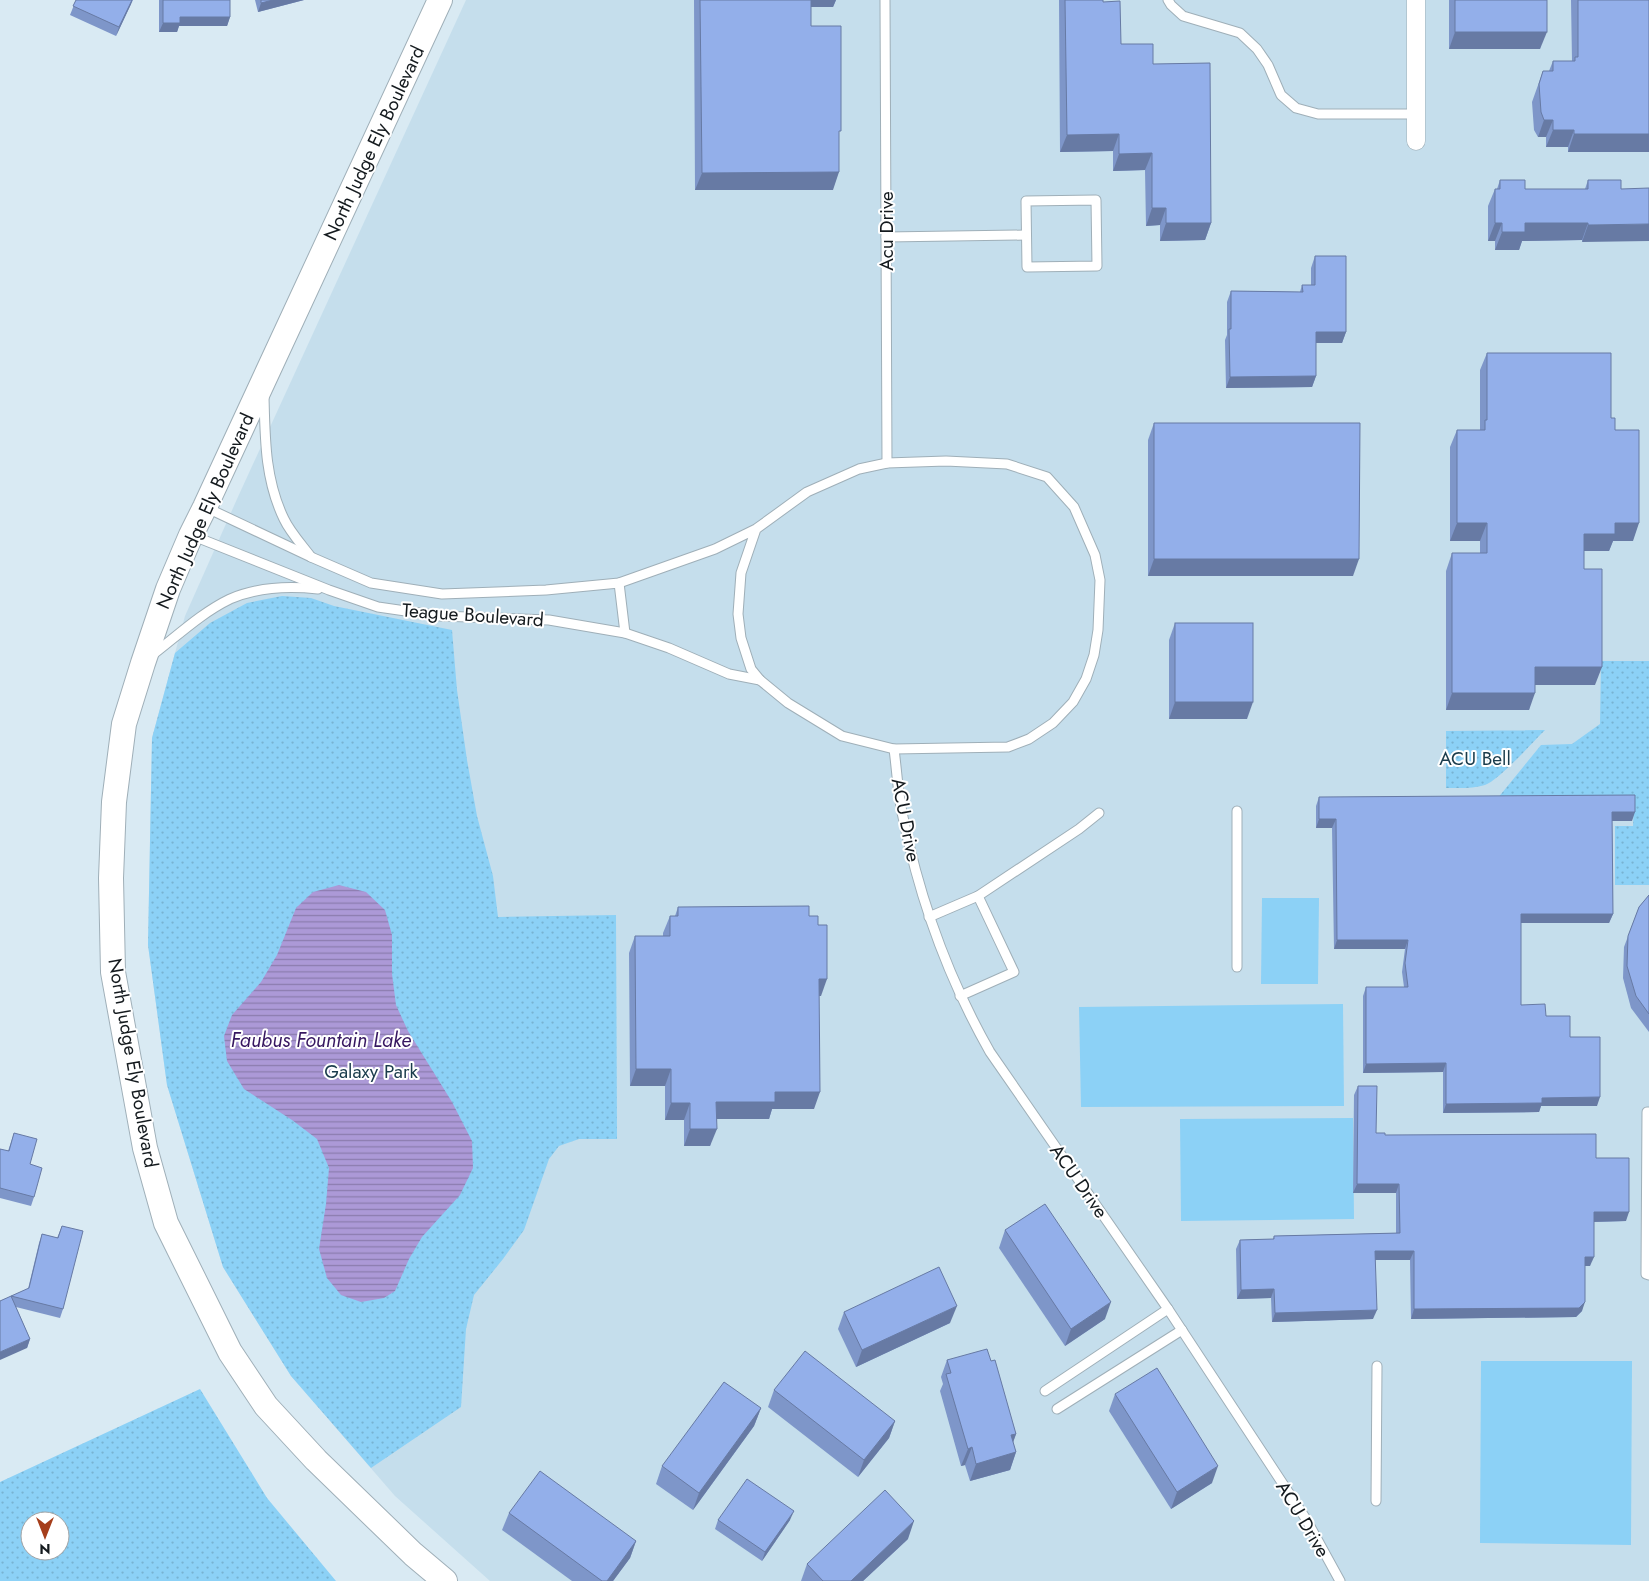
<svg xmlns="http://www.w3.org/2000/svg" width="1649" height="1581" font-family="Jost,sans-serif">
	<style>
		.built { fill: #c5deec }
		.grass { fill: url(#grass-dots); fill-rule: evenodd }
		.pitch { fill: #8cd1f6 }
		.water { fill: url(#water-rules) }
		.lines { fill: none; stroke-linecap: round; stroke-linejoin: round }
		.lane-casing { stroke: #9fafb8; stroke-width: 11 }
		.street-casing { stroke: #9fafb8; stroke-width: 19 }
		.secondary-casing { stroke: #9fafb8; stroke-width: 26 }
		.lane { stroke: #fff; stroke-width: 9 }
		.street { stroke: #fff; stroke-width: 18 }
		.secondary { stroke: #fff; stroke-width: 24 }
		.wall { fill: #7e96c9 }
		.shaded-wall { fill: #677aa4 }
		.building { fill: #93afea; stroke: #677aa4 }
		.labels { text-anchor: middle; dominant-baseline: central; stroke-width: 4; stroke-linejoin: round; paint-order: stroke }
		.street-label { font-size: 19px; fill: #141a1e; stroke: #fff }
		.park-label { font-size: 19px; fill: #1a3c4c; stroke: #fff }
		.water-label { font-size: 20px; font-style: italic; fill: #361760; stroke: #fff }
	</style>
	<defs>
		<pattern id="grass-dots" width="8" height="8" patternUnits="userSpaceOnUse" patternTransform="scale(1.25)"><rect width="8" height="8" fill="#8cd1f6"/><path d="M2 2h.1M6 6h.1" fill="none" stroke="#78b3d2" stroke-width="1.8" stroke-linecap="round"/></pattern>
		<pattern id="water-rules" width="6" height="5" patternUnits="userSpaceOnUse" patternTransform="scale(1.25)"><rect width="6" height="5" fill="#ac99d7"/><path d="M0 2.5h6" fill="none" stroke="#8b7cae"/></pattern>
	</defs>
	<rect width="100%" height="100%" fill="#d9eaf3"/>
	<polygon class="built" points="466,0 1649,0 1649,1581 490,1581 395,1496 291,1376 223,1267 167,1085 148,945 152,738 185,616 237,499"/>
	<g class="grass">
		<polygon points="282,596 311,598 334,606 452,630 457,690 467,760 477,816 493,876 498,917 616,915 617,1139 579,1139 559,1146 549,1159 524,1230 503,1259 474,1295 466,1329 461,1407 371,1468 291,1376 223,1267 167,1085 148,945 152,738 175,653 210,623 247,603"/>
		<polygon points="1601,661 1649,661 1649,885 1615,885 1615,826 1633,826 1634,799 1497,799 1541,745 1572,744 1600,724"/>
		<path d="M1545,730C1533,742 1499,780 1485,785C1473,789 1459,788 1446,788V731Z"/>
		<path d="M200,1389L267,1498L336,1581H0V1482ZM30,1521H60V1551H30Z"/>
	</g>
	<g class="pitch">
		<polygon points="1262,898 1319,898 1318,984 1261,984"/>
		<polygon points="1343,1004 1344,1106 1081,1107 1079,1007"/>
		<polygon points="1353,1118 1354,1219 1181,1221 1180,1119"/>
		<polygon points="1481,1361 1632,1361 1631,1545 1480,1543"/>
	</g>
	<polygon class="water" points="339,885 366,892 385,910 392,935 392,974 396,1005 408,1031 452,1102 472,1141 473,1168 460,1195 422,1237 409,1259 395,1291 384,1298 361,1302 341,1295 327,1278 319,1249 326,1204 329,1168 317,1139 292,1120 244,1089 227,1061 224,1036 232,1015 261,982 277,955 296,908 313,892"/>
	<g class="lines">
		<defs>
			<g id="lane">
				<polyline points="885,0 887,463"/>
				<polyline points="1168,0 1171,5 1183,16 1240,33 1257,49 1268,65 1281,95 1296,108 1318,114 1416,114"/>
				<polygon points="1096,200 1097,266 1027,267 1026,201"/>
				<polyline points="886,237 1026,235"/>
				<path d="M264,396C265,439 265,480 284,519C290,532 302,545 311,557"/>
				<polyline points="205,507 311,557 371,583 442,594 546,590 619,583 715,549 756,529 807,492 859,469 887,463 946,461 1007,464 1047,477 1074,507 1095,555 1100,580 1098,630 1094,655 1086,679 1073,702 1053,723 1029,739 1008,747 894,749 842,736 788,703 760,680 751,669 741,638 738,614 741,573 756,529"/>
				<polyline points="191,535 329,590 378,607 440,616 549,620 625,633 669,648 729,674 760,680"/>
				<polyline points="619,583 625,633"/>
				<path d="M151,656C176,637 201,613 230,599C257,587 289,586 318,589"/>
				<path d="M894,749C897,772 898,795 903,817C920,901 948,978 990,1052L1168,1309L1306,1519L1340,1581"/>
				<polyline points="1237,811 1237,967"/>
				<polyline points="929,917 978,896 1079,829 1099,813"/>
				<polyline points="960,996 1014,972 978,896"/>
				<polyline points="1649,1112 1647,1112 1646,1274 1649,1275"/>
				<polyline points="1045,1391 1168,1309"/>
				<polyline points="1057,1409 1182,1330"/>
				<polyline points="1376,1501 1377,1366"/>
			</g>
			<polyline id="street" points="1416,141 1416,0"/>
			<polyline id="secondary" points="440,0 205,507 191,535 168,589 143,663 124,724 114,802 111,878 113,972 145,1148 166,1223 230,1352 266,1406 316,1460 413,1554 445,1581"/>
		</defs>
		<use href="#lane" class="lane-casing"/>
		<use href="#street" class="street-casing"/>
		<use href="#secondary" class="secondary-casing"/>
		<use href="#lane" class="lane"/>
		<use href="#street" class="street"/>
		<use href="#secondary" class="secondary"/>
	</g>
	<g class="wall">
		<polygon points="76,0 133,0 116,36 70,15"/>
		<polygon points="159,0 230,0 230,17 227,26 179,26 177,32 159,32"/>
		<polygon points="255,0 304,0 258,12"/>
		<polygon points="694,0 836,0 833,7 811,7 811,26 833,190 695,190"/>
		<polygon points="1059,0 1103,0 1103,2 1121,44 1153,64 1211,223 1205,240 1160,241 1160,225 1146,226 1145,170 1113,171 1113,151 1060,152"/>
		<polygon points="1449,0 1547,0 1540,49 1449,49"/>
		<polygon points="1571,0 1649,0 1649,152 1568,152 1568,147 1546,147 1546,137 1538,137 1534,130 1532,102 1543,71 1549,71 1553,61 1572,61"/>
		<polygon points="1500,180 1525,189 1585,189 1588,180 1621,180 1582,242 1582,240 1522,241 1519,250 1495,250 1495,241 1488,241 1488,206 1495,189 1497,189"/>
		<polygon points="1315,256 1346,332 1342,343 1316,343 1316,376 1312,387 1226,388 1225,340 1227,335 1227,302 1231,291 1300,292 1302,285 1311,285 1311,268"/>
		<polygon points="1487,353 1611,418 1615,430 1633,541 1613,541 1609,551 1584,551 1584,569 1595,685 1535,685 1529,710 1446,710 1446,571 1452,553 1480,553 1480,541 1450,541 1450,447 1457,430 1480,430 1480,370"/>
		<polygon points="1154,423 1353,576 1148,576 1148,440"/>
		<polygon points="1175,623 1247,719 1169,719 1169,640"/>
		<polygon points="1319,797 1632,821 1612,821 1613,914 1609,923 1521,923 1521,1005 1546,1016 1570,1037 1597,1106 1541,1106 1539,1112 1443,1113 1443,1072 1363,1073 1363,996 1366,987 1404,987 1402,972 1405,949 1334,949 1332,828 1316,828 1316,806"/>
		<polygon points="1649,895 1649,1032 1631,1008 1623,978 1624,947 1639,907"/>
		<polygon points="678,907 809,916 821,996 819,996 814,1109 772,1109 769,1119 717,1119 710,1146 684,1146 684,1120 665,1120 665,1086 630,1086 629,953 635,936 663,936 663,933 670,916 675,916"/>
		<polygon points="1358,1086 1376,1133 1385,1135 1596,1158 1626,1221 1594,1222 1590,1266 1585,1266 1582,1311 1576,1317 1411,1319 1410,1260 1375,1260 1373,1319 1272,1322 1271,1298 1237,1299 1236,1249 1240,1240 1273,1239 1274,1236 1396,1233 1396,1193 1353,1193 1354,1095"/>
		<polygon points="14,1133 30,1164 34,1197 31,1206 0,1198 0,1149 8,1151"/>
		<polygon points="62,1226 63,1309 60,1318 16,1307 30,1339 27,1348 0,1301 28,1289 39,1243 42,1234 57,1238"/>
		<polygon points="1005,1230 1105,1319 1065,1346 999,1248"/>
		<polygon points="844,1312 950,1323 856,1367 838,1329"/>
		<polygon points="947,1360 991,1361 1016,1434 1013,1442 1016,1452 1010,1470 970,1481 965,1465 961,1466 940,1391 943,1384 941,1377"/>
		<polygon points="774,1390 895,1421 889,1438 858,1477 768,1407"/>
		<polygon points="1115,1394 1212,1483 1171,1509 1109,1411"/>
		<polygon points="761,1408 754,1426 693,1510 656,1484 662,1466"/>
		<polygon points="509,1513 636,1541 630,1558 613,1581 572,1581 502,1530"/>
		<polygon points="718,1520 790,1520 762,1561 715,1529"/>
		<polygon points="908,1539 863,1581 801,1581 807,1564"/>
	</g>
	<g class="shaded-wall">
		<polygon points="132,0 131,4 116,36 119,27"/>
		<polygon points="273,0 304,0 258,12 261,3"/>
		<polygon points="808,0 836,0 833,7 805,7"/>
		<polygon points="180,17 230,17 227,26 179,26 177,32 159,32 163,23"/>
		<polygon points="1455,32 1547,32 1540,49 1449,49"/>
		<polygon points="1544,120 1553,120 1546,137 1538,137"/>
		<polygon points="1553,130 1574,130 1568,147 1546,147"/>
		<polygon points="1119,134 1113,151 1060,152 1067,135"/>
		<polygon points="1574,134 1649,134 1649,152 1568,152"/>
		<polygon points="1152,153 1145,170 1113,171 1119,154"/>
		<polygon points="839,172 833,190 695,190 702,173"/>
		<polygon points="1152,208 1166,208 1160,225 1146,226"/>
		<polygon points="1166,223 1211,223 1205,240 1160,241"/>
		<polygon points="1495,223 1502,223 1495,241 1488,241"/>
		<polygon points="1525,223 1588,223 1582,240 1522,241 1519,250 1495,250 1502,232"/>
		<polygon points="1649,224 1649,241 1582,242 1588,225"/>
		<polygon points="1316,332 1346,332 1342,343 1312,343"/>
		<polygon points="1316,376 1312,387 1226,388 1230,377"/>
		<polygon points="1457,523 1487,523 1480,541 1450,541"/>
		<polygon points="1615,523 1639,523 1633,541 1613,541 1609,551 1578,551 1584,534"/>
		<polygon points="1154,559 1359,559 1353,576 1148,576"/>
		<polygon points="1535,667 1602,667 1595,685 1529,685"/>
		<polygon points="1452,693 1535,693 1529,710 1446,710"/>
		<polygon points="1175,702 1253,702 1247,719 1169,719"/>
		<polygon points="1612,812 1635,812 1632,821 1609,821"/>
		<polygon points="1319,819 1336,819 1332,828 1316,828"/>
		<polygon points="1521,914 1613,914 1609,923 1517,923"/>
		<polygon points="1337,940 1408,940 1405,949 1334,949"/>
		<polygon points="819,979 827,979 821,996 813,996"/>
		<polygon points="1446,1063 1443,1072 1363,1073 1366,1064"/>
		<polygon points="636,1069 671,1069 665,1086 630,1086"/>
		<polygon points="775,1092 820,1092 814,1109 772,1109 769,1119 710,1119 716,1102"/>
		<polygon points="1600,1097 1597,1106 1541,1106 1539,1112 1443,1113 1446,1104 1542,1098"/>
		<polygon points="671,1103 690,1103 684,1120 665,1120"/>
		<polygon points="690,1129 717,1129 710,1146 684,1146"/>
		<polygon points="1357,1184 1399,1184 1396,1193 1353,1193"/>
		<polygon points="1594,1212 1629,1212 1626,1221 1590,1222"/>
		<polygon points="1375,1251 1414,1251 1410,1260 1372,1260"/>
		<polygon points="1585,1257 1594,1257 1590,1266 1582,1266"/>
		<polygon points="1274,1289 1271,1298 1237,1299 1241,1290"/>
		<polygon points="1111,1302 1105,1319 1065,1346 1071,1329"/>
		<polygon points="1585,1302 1582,1311 1576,1317 1411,1319 1414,1309"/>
		<polygon points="957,1306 950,1323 856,1367 862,1350"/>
		<polygon points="1377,1310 1373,1319 1272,1322 1275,1313"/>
		<polygon points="30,1339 27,1348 0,1360 0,1352"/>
		<polygon points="761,1408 754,1426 693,1510 699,1493"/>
		<polygon points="895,1421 889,1438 858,1477 864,1460"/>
		<polygon points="1016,1434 1010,1451 1011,1435"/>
		<polygon points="972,1447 965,1465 961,1466 968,1449"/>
		<polygon points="1016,1452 1010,1470 970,1481 976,1464"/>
		<polygon points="1218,1466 1212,1483 1171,1509 1177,1492"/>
		<polygon points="794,1511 790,1520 762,1561 765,1552"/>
		<polygon points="914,1521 908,1539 863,1581 851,1581"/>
		<polygon points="636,1541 630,1558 613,1581 607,1581"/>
	</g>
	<g class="building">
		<polygon points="76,0 132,0 119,27 73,6"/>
		<polygon points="163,0 230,0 230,17 180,17 180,23 163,23"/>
		<polygon points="261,0 273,0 261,3"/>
		<polygon points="700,0 811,0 811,26 841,26 841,131 839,131 839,172 702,173"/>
		<polygon points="1065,0 1103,0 1103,2 1120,1 1121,44 1153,44 1153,64 1210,63 1211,223 1166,223 1166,208 1152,208 1152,153 1119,154 1119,134 1067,135"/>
		<rect x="1455" y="0" width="92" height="32"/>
		<polygon points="1578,0 1649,0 1649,134 1574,134 1574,130 1553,130 1553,120 1544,120 1541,112 1539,84 1543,71 1553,71 1553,61 1575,61 1575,57 1578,57"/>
		<polygon points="1500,180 1525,180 1525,189 1588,189 1588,180 1621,180 1621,189 1649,188 1649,224 1588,225 1588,223 1525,223 1525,232 1502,232 1502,223 1495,223 1495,189 1500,189"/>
		<polygon points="1315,256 1346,256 1346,332 1316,332 1316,376 1230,377 1229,329 1231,329 1231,291 1303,292 1302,285 1315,285"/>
		<polygon points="1487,353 1611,353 1611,418 1615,418 1615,430 1639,430 1639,523 1615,523 1615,534 1584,534 1584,569 1602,569 1602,667 1535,667 1535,693 1452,693 1452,553 1487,553 1487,523 1457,523 1457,430 1485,430 1485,420 1487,420"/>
		<polygon points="1154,423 1360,423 1359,559 1154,559"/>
		<rect x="1175" y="623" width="78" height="79"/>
		<polygon points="1635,795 1635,812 1612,812 1613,914 1521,914 1521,1005 1545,1004 1546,1016 1570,1016 1570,1037 1600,1037 1600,1097 1542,1098 1542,1103 1446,1104 1446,1063 1366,1064 1366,987 1408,987 1405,963 1408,940 1337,940 1336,819 1319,819 1319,797"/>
		<polygon points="1649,895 1649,1014 1636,996 1627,966 1628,936 1639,907"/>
		<polygon points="809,906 809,916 818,916 818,925 827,925 827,979 819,979 820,1092 775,1092 775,1102 716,1102 717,1129 690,1129 690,1103 671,1103 671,1069 636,1069 635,936 670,936 670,916 678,916 678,907"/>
		<polygon points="1358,1086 1377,1086 1376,1133 1385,1133 1385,1135 1596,1134 1596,1158 1629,1158 1629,1212 1594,1212 1594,1257 1585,1257 1585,1302 1579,1308 1414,1309 1414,1251 1375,1251 1377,1310 1275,1313 1274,1289 1241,1290 1240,1240 1274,1239 1274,1236 1400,1233 1399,1184 1357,1184"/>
		<polygon points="14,1133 37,1139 30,1164 42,1168 34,1197 0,1188 0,1149 9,1151"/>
		<polygon points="1045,1204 1111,1302 1071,1329 1005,1230"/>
		<polygon points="62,1226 83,1231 63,1309 11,1296 30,1339 0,1352 0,1301 29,1288 42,1234 58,1238"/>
		<polygon points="939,1267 957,1306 862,1350 844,1312"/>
		<polygon points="987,1349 991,1361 995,1360 1016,1434 1011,1435 1016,1452 976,1464 972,1447 968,1449 946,1374 951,1373 947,1360"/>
		<polygon points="805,1351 895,1421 864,1460 774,1390"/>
		<polygon points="1157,1368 1218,1466 1177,1492 1115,1394"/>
		<polygon points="724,1382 761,1408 699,1493 662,1466"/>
		<polygon points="540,1471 636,1541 607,1581 602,1581 509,1513"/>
		<polygon points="747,1479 794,1511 765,1552 718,1520"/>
		<polygon points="885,1490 914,1521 851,1581 823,1581 807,1564"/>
	</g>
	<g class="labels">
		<g class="street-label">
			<text transform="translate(374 143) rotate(-65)">North Judge Ely Boulevard</text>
			<text transform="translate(886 231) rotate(-90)">Acu Drive</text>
			<text transform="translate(205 511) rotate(-66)">North Judge Ely Boulevard</text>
			<text transform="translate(473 615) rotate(4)">Teague Boulevard</text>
			<text transform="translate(906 820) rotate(79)">ACU Drive</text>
			<text transform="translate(133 1063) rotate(80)">North Judge Ely Boulevard</text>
			<text transform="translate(1079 1181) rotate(55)">ACU Drive</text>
			<text transform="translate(1303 1519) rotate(59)">ACU Drive</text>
		</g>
		<g class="park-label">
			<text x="1475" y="758">ACU Bell</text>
			<text x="371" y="1071">Galaxy Park</text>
		</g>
		<g class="water-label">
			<text x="321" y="1040">Faubus Fountain Lake</text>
		</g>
	</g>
	<g transform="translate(45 1536) rotate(180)"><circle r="24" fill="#ffffff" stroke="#a1a3a5"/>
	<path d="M0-4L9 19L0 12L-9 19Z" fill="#a53e1b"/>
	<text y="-8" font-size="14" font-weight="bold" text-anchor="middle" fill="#141a1e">N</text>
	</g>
</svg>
